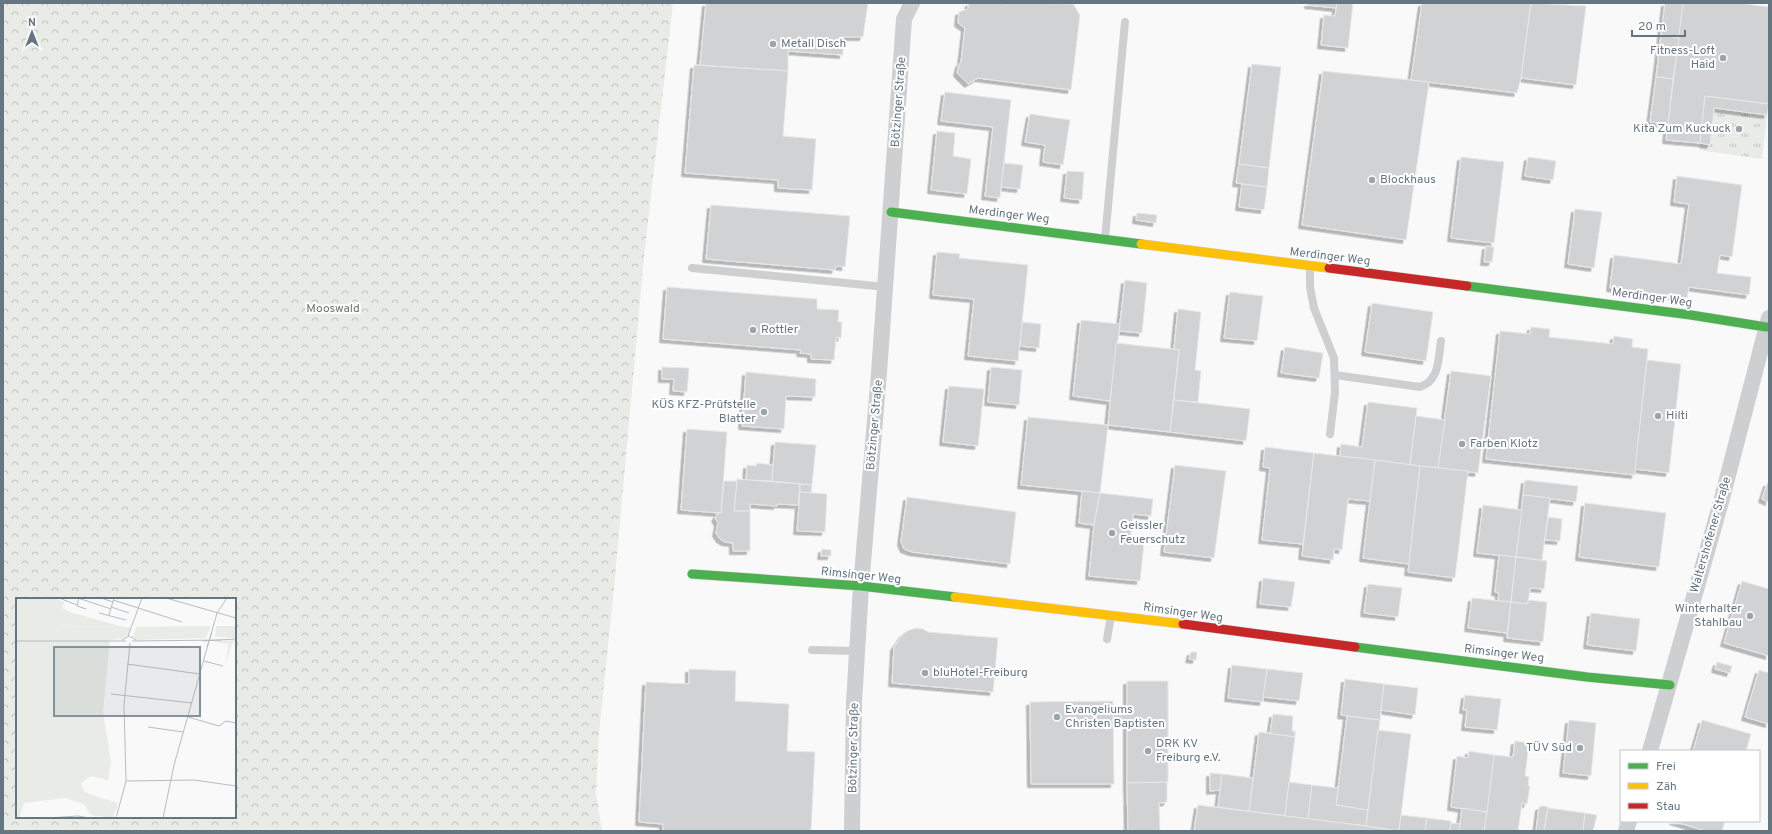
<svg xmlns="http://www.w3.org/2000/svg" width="1772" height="834" font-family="Overpass,sans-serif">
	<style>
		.forest { fill: url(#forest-crowns); fill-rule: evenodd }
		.park { fill: url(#park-tufts) }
		.building { fill: #d0d2d3; stroke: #e8e8e8; filter: url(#shadow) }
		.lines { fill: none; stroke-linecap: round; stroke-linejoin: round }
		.fast-casing { stroke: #d5d6d7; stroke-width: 10 }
		.slow-casing { stroke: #d5d6d7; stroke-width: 10 }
		.jam-casing { stroke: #d5d6d7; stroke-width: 10 }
		.lane { stroke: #cecfd0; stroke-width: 8 }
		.street { stroke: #cecfd0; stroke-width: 16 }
		.fast { stroke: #4caf50; stroke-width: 9 }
		.slow { stroke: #ffc107; stroke-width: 9 }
		.jam { stroke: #c62828; stroke-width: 9 }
		.poi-dot { fill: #99a4ac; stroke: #fff; stroke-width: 1.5 }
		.labels { text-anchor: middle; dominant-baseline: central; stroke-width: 4; stroke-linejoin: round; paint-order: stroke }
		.poi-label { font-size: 12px; fill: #657683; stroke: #fff; text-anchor: start }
		.street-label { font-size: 12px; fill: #657683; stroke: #fff }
		.park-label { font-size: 12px; fill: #687a64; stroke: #fff }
		.inset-road { fill: none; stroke: #b5bdc3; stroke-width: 1 }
		.view { fill: #84929c; fill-opacity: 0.15; stroke: #84929c; stroke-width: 2 }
		.inset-edge { fill: none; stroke: #657683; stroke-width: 2 }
	</style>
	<defs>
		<pattern id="forest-crowns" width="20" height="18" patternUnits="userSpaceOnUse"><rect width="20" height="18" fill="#e8ebe6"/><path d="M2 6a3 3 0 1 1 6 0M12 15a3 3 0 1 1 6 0" fill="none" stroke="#c0c3c0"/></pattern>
		<pattern id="park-tufts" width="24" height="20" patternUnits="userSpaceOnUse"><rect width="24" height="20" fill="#e8ebe6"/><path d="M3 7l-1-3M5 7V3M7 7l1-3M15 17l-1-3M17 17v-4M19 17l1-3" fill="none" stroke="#c0c3c0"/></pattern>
		<filter id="shadow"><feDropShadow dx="-3.5" dy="3.5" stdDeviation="0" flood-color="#0004"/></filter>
	</defs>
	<rect width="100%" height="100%" fill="#f9f9f9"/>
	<path class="forest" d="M3,3H673L644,257L614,588L599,733L596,793L602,831H3ZM17,599H235V817H17Z"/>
	<polygon class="park" points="1714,108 1767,115 1762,159 1699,150 1700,143 1710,145"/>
	<g class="building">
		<polygon points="706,3 868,3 863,37 843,37 843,55 788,51 788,71 700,65"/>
		<polygon points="969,3 1004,3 1006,5 1006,3 1073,4 1080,15 1071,90 978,78 968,84 957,73 959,64 961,62 965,28 958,23 959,12 968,9"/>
		<polygon points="1308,3 1337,3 1336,8 1308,5"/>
		<polygon points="1337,3 1353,3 1348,48 1321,45 1324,15 1335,16"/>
		<polygon points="1422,3 1531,3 1521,78 1517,93 1411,80"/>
		<polygon points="1531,3 1586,6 1576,85 1521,78"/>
		<polygon points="1665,3 1683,3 1679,38 1661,35"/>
		<polygon points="1683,3 1739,3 1769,7 1769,104 1705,96 1700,143 1666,140"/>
		<polygon points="1661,35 1679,38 1673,79 1656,77"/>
		<polygon points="1252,64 1281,67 1269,168 1239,164"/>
		<polygon points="694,65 788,71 783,136 816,139 812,190 778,188 778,180 685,173"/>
		<polygon points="1323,71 1429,82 1406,240 1302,225"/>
		<polygon points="1656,77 1673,79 1668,124 1650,122"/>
		<polygon points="945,92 1011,100 1000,198 985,196 993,127 941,121"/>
		<polygon points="1705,96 1769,104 1767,115 1714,108 1710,145 1700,143"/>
		<polygon points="1030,114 1070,120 1063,165 1043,162 1045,145 1025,142"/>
		<polygon points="937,131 955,133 953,156 971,159 967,194 931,190"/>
		<polygon points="1461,157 1504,162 1494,243 1451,238"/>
		<polygon points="1528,157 1556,161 1553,180 1525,176"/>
		<polygon points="1004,163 1023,165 1020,189 1001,187"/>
		<polygon points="1239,164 1269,168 1267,187 1236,183"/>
		<polygon points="1067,171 1084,172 1082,200 1064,198"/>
		<polygon points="1677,176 1742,185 1732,257 1720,255 1717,273 1751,277 1749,295 1689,287 1687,298 1610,288 1614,255 1681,264 1689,204 1674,202"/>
		<polygon points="1242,184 1267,187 1264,210 1239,207"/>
		<polygon points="711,205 850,216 845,267 836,266 835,270 706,259"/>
		<polygon points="1575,209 1602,212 1594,268 1568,264"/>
		<polygon points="1137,213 1157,215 1156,223 1136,220"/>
		<polygon points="1486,246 1494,247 1492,262 1484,262"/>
		<polygon points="937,252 960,254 959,258 1028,265 1018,361 968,356 974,299 933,295"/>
		<polygon points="1125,280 1147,283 1142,333 1119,331"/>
		<polygon points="667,287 817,299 817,309 839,310 838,322 842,322 841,338 836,337 834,360 811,359 811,354 800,353 801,350 663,339"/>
		<polygon points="1230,292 1263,296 1257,341 1224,338"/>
		<polygon points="1372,303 1433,312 1426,361 1365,352"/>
		<polygon points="1178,309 1201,312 1195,370 1201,371 1198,402 1174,400 1179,350 1174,349"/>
		<polygon points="1081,320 1120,324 1110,401 1073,396"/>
		<polygon points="1022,322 1041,324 1039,348 1020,346"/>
		<polygon points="1531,327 1550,329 1549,337 1613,344 1614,336 1633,339 1632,347 1648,349 1635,475 1486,459 1500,331 1530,334"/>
		<polygon points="1116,343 1179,350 1170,432 1108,425"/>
		<polygon points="1285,347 1323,353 1319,378 1281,373"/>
		<polygon points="1647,360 1681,364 1669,473 1635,469"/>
		<polygon points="662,367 689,368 687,392 673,391 674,379 662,379"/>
		<polygon points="991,367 1022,370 1019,405 988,402"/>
		<polygon points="1451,371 1491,376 1478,473 1438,468"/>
		<polygon points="746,372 816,379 815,397 786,396 784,429 742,426"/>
		<polygon points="949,386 984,389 978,446 943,442"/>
		<polygon points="1174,400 1250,409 1246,441 1170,432"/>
		<polygon points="1368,402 1417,408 1410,465 1340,456 1341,444 1362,447"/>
		<polygon points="1416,416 1445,420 1438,468 1410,465"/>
		<polygon points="1028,417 1108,425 1100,493 1021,485"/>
		<polygon points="687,429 727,432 721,513 681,510"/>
		<polygon points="775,442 816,445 812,485 772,481"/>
		<polygon points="1265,447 1314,453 1303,544 1262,540 1270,468 1263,467"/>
		<polygon points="1314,453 1375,460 1370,501 1348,499 1342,550 1334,549 1333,560 1302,556"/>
		<polygon points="1375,460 1420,466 1409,564 1363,558"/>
		<polygon points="757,463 773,465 772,481 746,480 747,465 756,466"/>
		<polygon points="1175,465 1226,471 1214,558 1164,552"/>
		<polygon points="1420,466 1468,471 1455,578 1408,572"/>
		<polygon points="737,479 800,484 798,505 777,504 777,506 750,504 750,511 734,511"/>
		<polygon points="1525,480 1578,486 1576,502 1523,495"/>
		<polygon points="724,481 737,481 734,511 750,511 750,551 733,551 733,543 725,542 720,539 716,533 718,523 715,518 718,513 721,513"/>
		<polygon points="1767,483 1769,483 1769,502 1762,499"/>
		<polygon points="800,484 812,485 811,493 800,492"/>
		<polygon points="1082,491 1100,493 1094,525 1079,523"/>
		<polygon points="800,492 827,494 825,532 797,531"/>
		<polygon points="1100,493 1153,499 1151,516 1133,514 1130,541 1144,543 1140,581 1089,576 1094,525"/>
		<polygon points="1523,495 1550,498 1542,560 1516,557"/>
		<polygon points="907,497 1016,512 1010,564 912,552 904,549 901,542"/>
		<polygon points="1585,503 1666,513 1659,567 1579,557"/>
		<polygon points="1483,505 1522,510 1516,557 1477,553"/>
		<polygon points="1548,517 1562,519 1560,541 1545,540"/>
		<polygon points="822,549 831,550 831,556 821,556"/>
		<polygon points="1499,555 1516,557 1511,602 1498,601 1499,593 1495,592"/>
		<polygon points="1516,557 1547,561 1544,589 1530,588 1528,604 1511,602"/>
		<polygon points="1263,578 1295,582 1291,607 1260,604"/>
		<polygon points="1742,581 1769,589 1769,656 1724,643"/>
		<polygon points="1368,584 1402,588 1398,617 1364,613"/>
		<polygon points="1472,598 1511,602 1507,633 1468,628"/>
		<polygon points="1528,600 1547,602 1543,642 1507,638 1511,602 1528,604"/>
		<polygon points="1591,613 1640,619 1636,651 1587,645"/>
		<polygon points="917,628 923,629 928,632 998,638 993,692 892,683 894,647 903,634 909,630"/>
		<polygon points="1191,652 1197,652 1196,660 1189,659"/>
		<polygon points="1717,662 1732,666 1730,673 1715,669"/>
		<polygon points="1232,665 1267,669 1263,702 1228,698"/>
		<polygon points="689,669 736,671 735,701 789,704 787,751 815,752 811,831 663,831 663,824 639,822 646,682 689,684"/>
		<polygon points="1267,669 1303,673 1299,701 1263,697"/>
		<polygon points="1759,670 1769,673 1769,724 1745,717"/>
		<polygon points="1345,679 1384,684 1380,720 1341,715"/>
		<polygon points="1127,681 1168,681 1168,782 1127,783 1127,721 1113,721 1113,712 1127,712"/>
		<polygon points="1384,684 1418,688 1415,715 1381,710"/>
		<polygon points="1465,695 1501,699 1497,730 1465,727 1467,710 1463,710"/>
		<polygon points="1113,701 1114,784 1031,784 1030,702"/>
		<polygon points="1273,714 1293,716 1292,731 1295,731 1295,737 1270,734"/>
		<polygon points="1347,716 1380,720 1368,810 1336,805"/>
		<polygon points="1569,720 1596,723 1591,776 1563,773"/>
		<polygon points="1702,720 1751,734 1746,751 1693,751"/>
		<polygon points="1378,730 1411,734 1399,831 1366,826"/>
		<polygon points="1259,732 1295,737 1285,816 1249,811"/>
		<polygon points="1515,741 1529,743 1525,776 1529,777 1528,786 1530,786 1527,804 1522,803 1518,831 1484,831 1494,755 1513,757"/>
		<polygon points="1469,751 1494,755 1487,812 1451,807 1457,756 1468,758"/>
		<polygon points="1210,773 1222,774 1220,790 1210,791"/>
		<polygon points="1222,774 1253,778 1249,811 1218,807"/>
		<polygon points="1167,782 1167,802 1159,803 1160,831 1128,831 1127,783"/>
		<polygon points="1289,782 1312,785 1308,819 1285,816"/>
		<polygon points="1312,785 1338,788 1336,805 1368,810 1366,826 1308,819"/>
		<polygon points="1198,805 1366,826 1392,830 1392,831 1194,831"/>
		<polygon points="1543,806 1548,807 1544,831 1536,831 1539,807"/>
		<polygon points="1462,808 1487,812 1484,831 1459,831"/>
		<polygon points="1548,808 1585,813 1583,831 1544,831"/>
		<polygon points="1585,813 1597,815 1593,831 1583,831"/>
		<polygon points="1401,815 1427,818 1425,831 1399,831"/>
		<polygon points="1427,818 1451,821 1450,831 1425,831"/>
		<polygon points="1673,821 1725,821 1722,831 1706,831"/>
		<polygon points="1451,823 1460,824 1459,831 1450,831"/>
	</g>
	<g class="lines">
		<defs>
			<g id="fast">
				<polyline points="891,212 1141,244"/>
				<polyline points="1467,286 1691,315 1766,327"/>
				<polyline points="692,574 861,586 955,597"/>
				<polyline points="1355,647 1587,677 1670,685"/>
			</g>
			<g id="slow">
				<polyline points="1141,244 1329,268"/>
				<polyline points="955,597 1183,624"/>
			</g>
			<g id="jam">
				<polyline points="1329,268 1467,286"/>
				<polyline points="1183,624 1355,647"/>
			</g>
		</defs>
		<use href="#fast" class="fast-casing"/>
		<use href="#slow" class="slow-casing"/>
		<use href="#jam" class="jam-casing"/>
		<g class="lane">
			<polyline points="1105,239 1125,22"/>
			<polyline points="1310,266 1310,287 1314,308 1334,358 1335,392 1330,434"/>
			<polyline points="692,268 886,287"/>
			<path d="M1335,375L1420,387C1440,380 1438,359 1441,341"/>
			<polyline points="1107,639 1111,616"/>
			<polyline points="812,650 857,651"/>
		</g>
		<g class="street">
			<polyline points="1650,751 1721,502 1769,318"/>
			<polyline points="852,831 854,703 861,586 879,373 904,19 912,3"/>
			<polyline points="1626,831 1629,821"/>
		</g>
		<use href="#fast" class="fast"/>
		<use href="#slow" class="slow"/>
		<use href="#jam" class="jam"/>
	</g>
	<g class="poi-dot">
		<circle cx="773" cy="44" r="4"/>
		<circle cx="1723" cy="58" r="4"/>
		<circle cx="1739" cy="129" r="4"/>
		<circle cx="1372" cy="180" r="4"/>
		<circle cx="753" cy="330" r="4"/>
		<circle cx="764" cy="412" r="4"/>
		<circle cx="1658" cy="416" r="4"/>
		<circle cx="1462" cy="444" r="4"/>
		<circle cx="1112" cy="533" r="4"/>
		<circle cx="1750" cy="616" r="4"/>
		<circle cx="925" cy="673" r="4"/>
		<circle cx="1057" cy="717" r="4"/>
		<circle cx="1580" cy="748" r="4"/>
		<circle cx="1148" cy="751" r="4"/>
	</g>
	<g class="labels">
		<g class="poi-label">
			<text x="781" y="44">Metall Disch</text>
			<text x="1715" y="51" text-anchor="end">Fitness-Loft<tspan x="1715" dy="14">Haid</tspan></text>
			<text x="1731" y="129" text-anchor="end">Kita Zum Kuckuck</text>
			<text x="1380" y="180">Blockhaus</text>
			<text x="761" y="330">Rottler</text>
			<text x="756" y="405" text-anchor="end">KÜS KFZ-Prüfstelle<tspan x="756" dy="14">Blatter</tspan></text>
			<text x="1666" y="416">Hilti</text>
			<text x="1470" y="444">Farben Klotz</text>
			<text x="1120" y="526">Geissler<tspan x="1120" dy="14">Feuerschutz</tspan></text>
			<text x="1742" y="609" text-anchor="end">Winterhalter<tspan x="1742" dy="14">Stahlbau</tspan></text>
			<text x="933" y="673">bluHotel-Freiburg</text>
			<text x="1065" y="710">Evangeliums<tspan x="1065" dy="14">Christen Baptisten</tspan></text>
			<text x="1156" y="744">DRK KV<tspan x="1156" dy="14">Freiburg e.V.</tspan></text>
			<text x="1572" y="748" text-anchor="end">TÜV Süd</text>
		</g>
		<g class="street-label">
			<text transform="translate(899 102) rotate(-86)">Bötzinger Straße</text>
			<text transform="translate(1009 215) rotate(7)">Merdinger Weg</text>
			<text transform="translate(1330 257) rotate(7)">Merdinger Weg</text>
			<text transform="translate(1652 298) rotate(8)">Merdinger Weg</text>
			<text transform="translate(875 425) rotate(-85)">Bötzinger Straße</text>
			<text transform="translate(1711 535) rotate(-74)">Waltershofener Straße</text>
			<text transform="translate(861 576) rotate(6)">Rimsinger Weg</text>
			<text transform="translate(1183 613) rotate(8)">Rimsinger Weg</text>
			<text transform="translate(1504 654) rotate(7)">Rimsinger Weg</text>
			<text transform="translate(854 748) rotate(-89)">Bötzinger Straße</text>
		</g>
		<g class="park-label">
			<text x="333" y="309">Mooswald</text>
		</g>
	</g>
	<g transform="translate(16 598)">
		<rect width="220" height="220" fill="#f9f9f9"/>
		<path d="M220,42L216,46L209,67L213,46L196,44Z" fill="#e8ebe6"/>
		<path d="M0,0H23L17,19L44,28L115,29L112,37L105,41L94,42L87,114L95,164L92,182L75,178L65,185L68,193L75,197L102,205L97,220L75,217L68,206L49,200L8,205L3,220H0ZM195,28L190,40L120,42L117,39L120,29ZM200,28H220V40L199,39Z" fill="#e8ebe6"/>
		<path d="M23,0H38L48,4L46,10L57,15L107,29L24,27L17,19Z" fill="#e8ebe6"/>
		<path class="inset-road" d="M43,0L61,7M62,0L95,11M63,0L61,8L70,11M85,0L97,4M150,0L220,20M97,2L166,24M95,9L113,15M83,15L110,22M93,17L98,0M112,38L126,0M106,42L113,38L120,42M0,43H110M116,43L206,42M187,43L220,41M191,49L196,34M188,63L207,68M111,66L184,76M95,96L176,105M172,119L203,128L210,123L220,125M132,129L167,134M110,183L178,182L220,188M32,220L62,218L73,220M100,220L110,183L108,107L114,45M147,220L158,167L201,15L211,0"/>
		<path class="view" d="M38,49H184V118H38Z"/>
		<rect width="220" height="220" class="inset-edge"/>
	</g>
	<rect width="1772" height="834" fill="none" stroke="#657683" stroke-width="8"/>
	<rect x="1620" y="750" width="140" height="72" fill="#ffffff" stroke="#c1c8cd"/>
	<rect x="1628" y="763" width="20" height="6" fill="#4caf50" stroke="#c1c8cd"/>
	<text x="1656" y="770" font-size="12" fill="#657683">Frei</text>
	<rect x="1628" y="783" width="20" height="6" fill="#ffc107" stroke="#c1c8cd"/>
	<text x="1656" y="790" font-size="12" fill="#657683">Zäh</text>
	<rect x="1628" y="803" width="20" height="6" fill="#c62828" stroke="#c1c8cd"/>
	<text x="1656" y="810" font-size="12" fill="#657683">Stau</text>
	<g transform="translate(32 32)" stroke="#ffffff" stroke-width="3" paint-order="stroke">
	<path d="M0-3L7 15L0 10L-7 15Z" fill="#657683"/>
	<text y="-6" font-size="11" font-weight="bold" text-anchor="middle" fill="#657683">N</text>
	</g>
	<path d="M1632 30v6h53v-6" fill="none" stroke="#657683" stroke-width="2"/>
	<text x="1638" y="30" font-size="12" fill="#657683" stroke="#ffffff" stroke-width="3" paint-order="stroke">20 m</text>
</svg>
